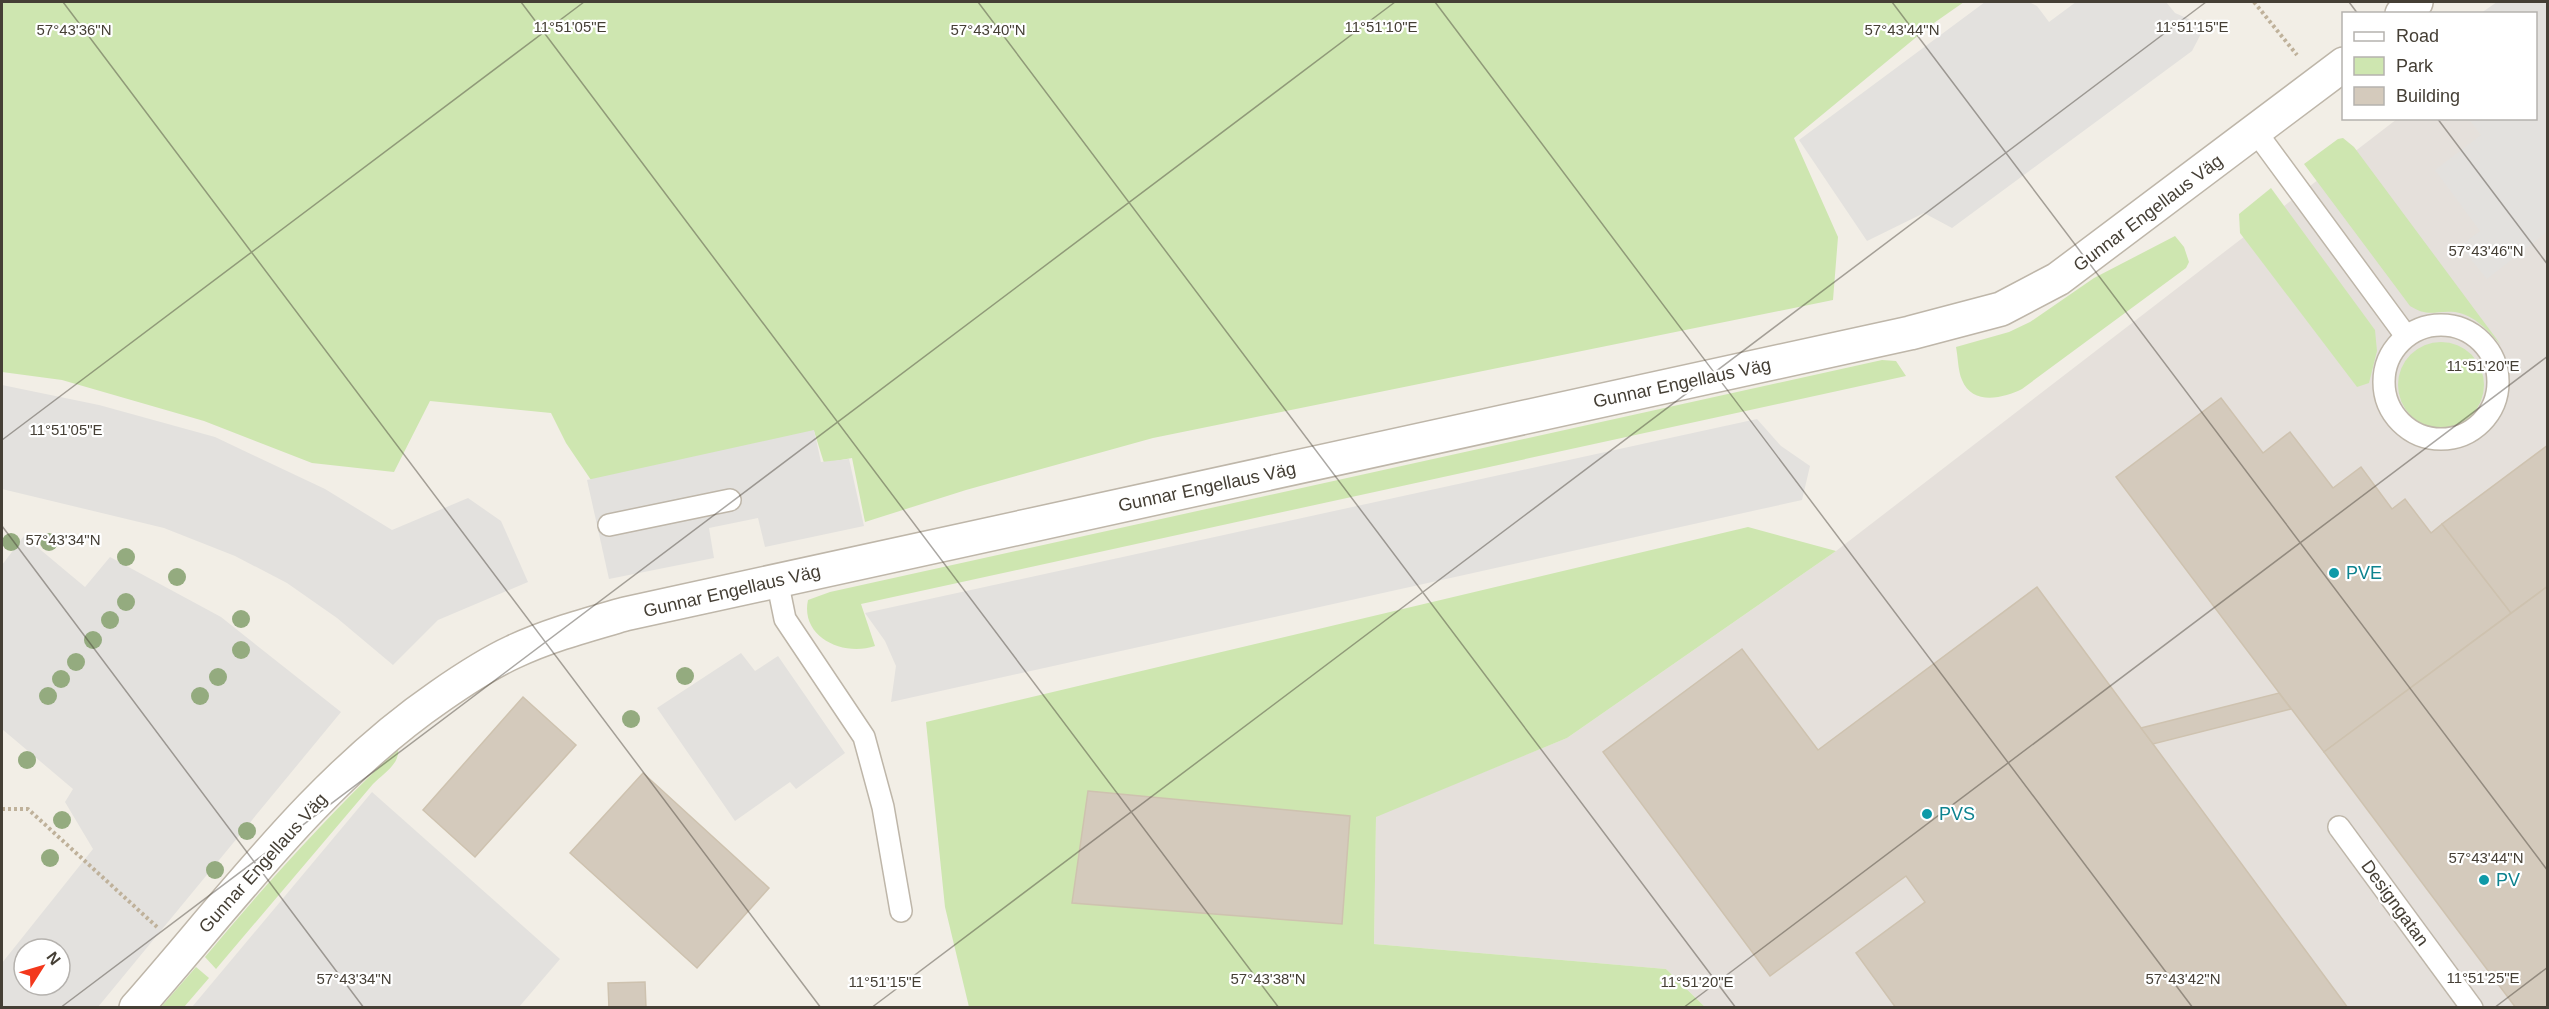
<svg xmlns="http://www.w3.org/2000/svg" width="2549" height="1009" font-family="Helvetica,sans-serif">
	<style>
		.industrial { fill: #e5e0db }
		.green { fill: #cee6b0 }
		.parking { fill: #e3e1de; fill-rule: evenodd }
		.building { fill: #d4cabc; stroke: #cec2af; stroke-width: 1.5 }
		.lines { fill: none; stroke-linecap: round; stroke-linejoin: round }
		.lane-casing { stroke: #beb6a9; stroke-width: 24 }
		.street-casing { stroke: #beb6a9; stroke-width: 36 }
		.path { stroke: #bfb19a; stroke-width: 4; stroke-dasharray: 3 3; stroke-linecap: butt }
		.lane { stroke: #fff; stroke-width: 21 }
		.street { stroke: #fff; stroke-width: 33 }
		.tree { fill: #94ab7f }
		.ticks { fill: none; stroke: #453f35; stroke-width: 1.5; stroke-opacity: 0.45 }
		.culture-dot { fill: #0f9aa8; stroke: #fff; stroke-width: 2 }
		.labels { text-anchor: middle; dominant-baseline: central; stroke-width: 4.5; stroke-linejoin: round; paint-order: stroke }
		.street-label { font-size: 18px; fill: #453f35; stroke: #fff }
		.culture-label { font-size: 18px; fill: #0d838f; stroke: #fff; text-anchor: start }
		.ticks-label { font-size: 15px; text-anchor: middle; fill: #453f35; stroke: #fff; stroke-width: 4.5; stroke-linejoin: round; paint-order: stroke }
	</style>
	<rect width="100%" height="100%" fill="#f2eee6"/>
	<polygon class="industrial" points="2547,3 2547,1007 1705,1007 1666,969 1374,944 1376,816 1567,738 1836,551 2397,119 2536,118 2536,14"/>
	<g class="green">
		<polygon points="2,2 1964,2 1931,25 1794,138 1838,237 1833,300 1153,438 966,490 865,522 852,458 824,463 814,431 591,480 566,443 551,413 430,401 394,472 312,463 204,421 62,380 2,372"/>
		<path d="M2343,138L2354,147L2501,345C2488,331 2475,315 2455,312C2435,310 2429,318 2410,306L2304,164L2338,139Z"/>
		<polygon points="2271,188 2375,330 2377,351 2369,383 2357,387 2240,233 2239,214"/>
		<path d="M2175,236L2184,247L2189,262L2186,268L2022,389C2004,398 1972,406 1962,380C1958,371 1958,357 1956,347L2009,332L2030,322L2094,278Z"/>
		<circle cx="2441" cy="385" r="43"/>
		<path d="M1882,360L1896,361L1906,376L861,604L875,646C843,657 800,637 808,600L830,592Z"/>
		<polygon points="1748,527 1836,551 1567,738 1376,817 1374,944 1666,969 1705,1007 969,1007 945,907 926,722"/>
		<path d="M398,749C400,764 383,774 373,784L216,969L205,957C266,884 329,814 398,749Z"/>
		<polygon points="196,967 209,978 184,1007 161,1007"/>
	</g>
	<g class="parking">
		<polygon points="1985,2 2029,2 2037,6 2049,22 2076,2 2166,2 2175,13 2205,26 2192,51 1952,228 1924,213 1867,241 1799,140"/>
		<polygon points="2497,2 2547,2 2548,231 2487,279 2460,246 2480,231 2435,170 2481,135 2469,119 2536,118 2536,14 2481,13"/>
		<polygon points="2,385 99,405 215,437 325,489 392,530 468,498 501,521 528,582 438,620 393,665 337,618 287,583 235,556 164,528 2,489"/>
		<polygon points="1757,419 1781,446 1810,466 1802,500 891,702 896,666 885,641 865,613"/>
		<polygon points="814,430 821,462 849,459 864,526 765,547 758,518 709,528 714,558 609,579 587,480"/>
		<path d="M24,536L85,587L110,557L221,617L341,712L98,1007H2V963L93,849L65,802L73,789L2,729V565ZM24,949H60V985H24Z"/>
		<polygon points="741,653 755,671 778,656 845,753 796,789 790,782 735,821 657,708"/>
		<polygon points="372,792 560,959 519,1007 192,1007"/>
	</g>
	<g class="building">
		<polygon points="2221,398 2263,453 2290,432 2333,488 2361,467 2392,509 2405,499 2431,533 2442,524 2511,613 2324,752 2116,477"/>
		<polygon points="2548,445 2548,586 2511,613 2442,524"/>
		<polygon points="2548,586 2548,1008 2516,1008 2324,752"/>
		<polygon points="2037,587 2153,744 2348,1008 1896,1008 1856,953 1925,902 1906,876 1770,976 1603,752 1742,649 1818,750"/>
		<polygon points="2279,693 2291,709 2153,744 2141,728"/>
		<polygon points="523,697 576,745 475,857 423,810"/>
		<polygon points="643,773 769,888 697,968 570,853"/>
		<polygon points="1088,791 1350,816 1342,924 1072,903"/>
		<polygon points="645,982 646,1008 609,1008 608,983"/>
	</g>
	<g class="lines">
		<defs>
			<g id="lane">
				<polyline points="2256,132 2406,336"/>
				<circle cx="2441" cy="382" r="57"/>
				<polyline points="609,525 730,500"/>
				<polyline points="777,580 785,619 864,737 883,807 901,911"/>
				<polyline points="2339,827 2472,1008"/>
			</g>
			<g id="street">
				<polyline points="2402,14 2416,2"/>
				<path d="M136,1008C232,899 319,779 440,696C463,680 487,664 513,652C549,635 587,625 625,614L1910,333L2001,309L2058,279L2344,64"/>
			</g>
		</defs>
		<use href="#lane" class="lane-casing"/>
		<use href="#street" class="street-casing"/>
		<g class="path">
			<polyline points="2254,2 2297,55"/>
			<polyline points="2,809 28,809 157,927"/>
		</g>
		<use href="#lane" class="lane"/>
		<use href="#street" class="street"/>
	</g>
	<g class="tree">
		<circle cx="11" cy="542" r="9"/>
		<circle cx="49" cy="542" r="9"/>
		<circle cx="126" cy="557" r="9"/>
		<circle cx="177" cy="577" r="9"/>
		<circle cx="126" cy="602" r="9"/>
		<circle cx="241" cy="619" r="9"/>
		<circle cx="110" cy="620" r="9"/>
		<circle cx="93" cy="640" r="9"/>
		<circle cx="241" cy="650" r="9"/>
		<circle cx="76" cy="662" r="9"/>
		<circle cx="685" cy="676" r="9"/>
		<circle cx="218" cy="677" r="9"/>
		<circle cx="61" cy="679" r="9"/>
		<circle cx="48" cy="696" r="9"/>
		<circle cx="200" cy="696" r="9"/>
		<circle cx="631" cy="719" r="9"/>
		<circle cx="27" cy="760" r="9"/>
		<circle cx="62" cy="820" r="9"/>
		<circle cx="247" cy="831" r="9"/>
		<circle cx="50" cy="858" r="9"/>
		<circle cx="215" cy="870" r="9"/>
	</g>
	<path class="ticks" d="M63,2L821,1008M521,2L1279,1008M978,2L1736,1008M1435,2L2193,1008M1892,2L2548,871M2349,2L2358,14M2437,118L2548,265M2,440L584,2M2,526L364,1008M60,1008L1395,2M871,1008L2206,2M1683,1008L2548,356M2494,1008L2548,967"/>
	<g class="culture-dot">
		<circle cx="2334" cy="573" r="6"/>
		<circle cx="1927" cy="814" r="6"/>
		<circle cx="2484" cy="880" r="6"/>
	</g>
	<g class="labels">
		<g class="street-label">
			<text transform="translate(2148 213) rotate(-37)">Gunnar Engellaus Väg</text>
			<text transform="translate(1682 383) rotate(-12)">Gunnar Engellaus Väg</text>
			<text transform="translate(1207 487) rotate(-12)">Gunnar Engellaus Väg</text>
			<text transform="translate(732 591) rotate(-13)">Gunnar Engellaus Väg</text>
			<text transform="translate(263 863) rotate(-48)">Gunnar Engellaus Väg</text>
			<text transform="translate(2395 903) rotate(54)">Designgatan</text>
		</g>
		<g class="culture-label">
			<text x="2346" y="573">PVE</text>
			<text x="1939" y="814">PVS</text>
			<text x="2496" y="880">PV</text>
		</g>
	</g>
	<g class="ticks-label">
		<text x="570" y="32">11°51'05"E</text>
		<text x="1381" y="32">11°51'10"E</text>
		<text x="2192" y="32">11°51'15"E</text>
		<text x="74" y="35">57°43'36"N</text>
		<text x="988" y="35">57°43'40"N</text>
		<text x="1902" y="35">57°43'44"N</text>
		<text x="2486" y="256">57°43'46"N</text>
		<text x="2483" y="371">11°51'20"E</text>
		<text x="66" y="435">11°51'05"E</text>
		<text x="63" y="545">57°43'34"N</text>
		<text x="2486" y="863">57°43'44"N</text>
		<text x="2483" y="983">11°51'25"E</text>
		<text x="354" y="984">57°43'34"N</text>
		<text x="1268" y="984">57°43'38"N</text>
		<text x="2183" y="984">57°43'42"N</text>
		<text x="885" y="987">11°51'15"E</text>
		<text x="1697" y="987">11°51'20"E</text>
	</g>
	<rect width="2549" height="1009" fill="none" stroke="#453f35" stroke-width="6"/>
	<rect x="2342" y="12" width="195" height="108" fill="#ffffff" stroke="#b5b2ae" stroke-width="1.5"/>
	<rect x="2354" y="32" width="30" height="9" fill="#ffffff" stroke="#b5b2ae" stroke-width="1.5"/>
	<text x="2396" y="42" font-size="18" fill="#453f35">Road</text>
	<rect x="2354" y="57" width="30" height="18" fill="#cee6b0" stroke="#b5b2ae" stroke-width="1.5"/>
	<text x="2396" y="72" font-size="18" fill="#453f35">Park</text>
	<rect x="2354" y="87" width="30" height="18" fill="#d4cabc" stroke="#b5b2ae" stroke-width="1.5"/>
	<text x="2396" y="102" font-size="18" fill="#453f35">Building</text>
	<g transform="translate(42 967) rotate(53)"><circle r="28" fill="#ffffff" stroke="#b5b2ae" stroke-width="1.5"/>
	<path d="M0-4.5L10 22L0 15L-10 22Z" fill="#f3381c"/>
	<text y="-9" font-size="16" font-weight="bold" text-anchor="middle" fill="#453f35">N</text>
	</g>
</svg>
